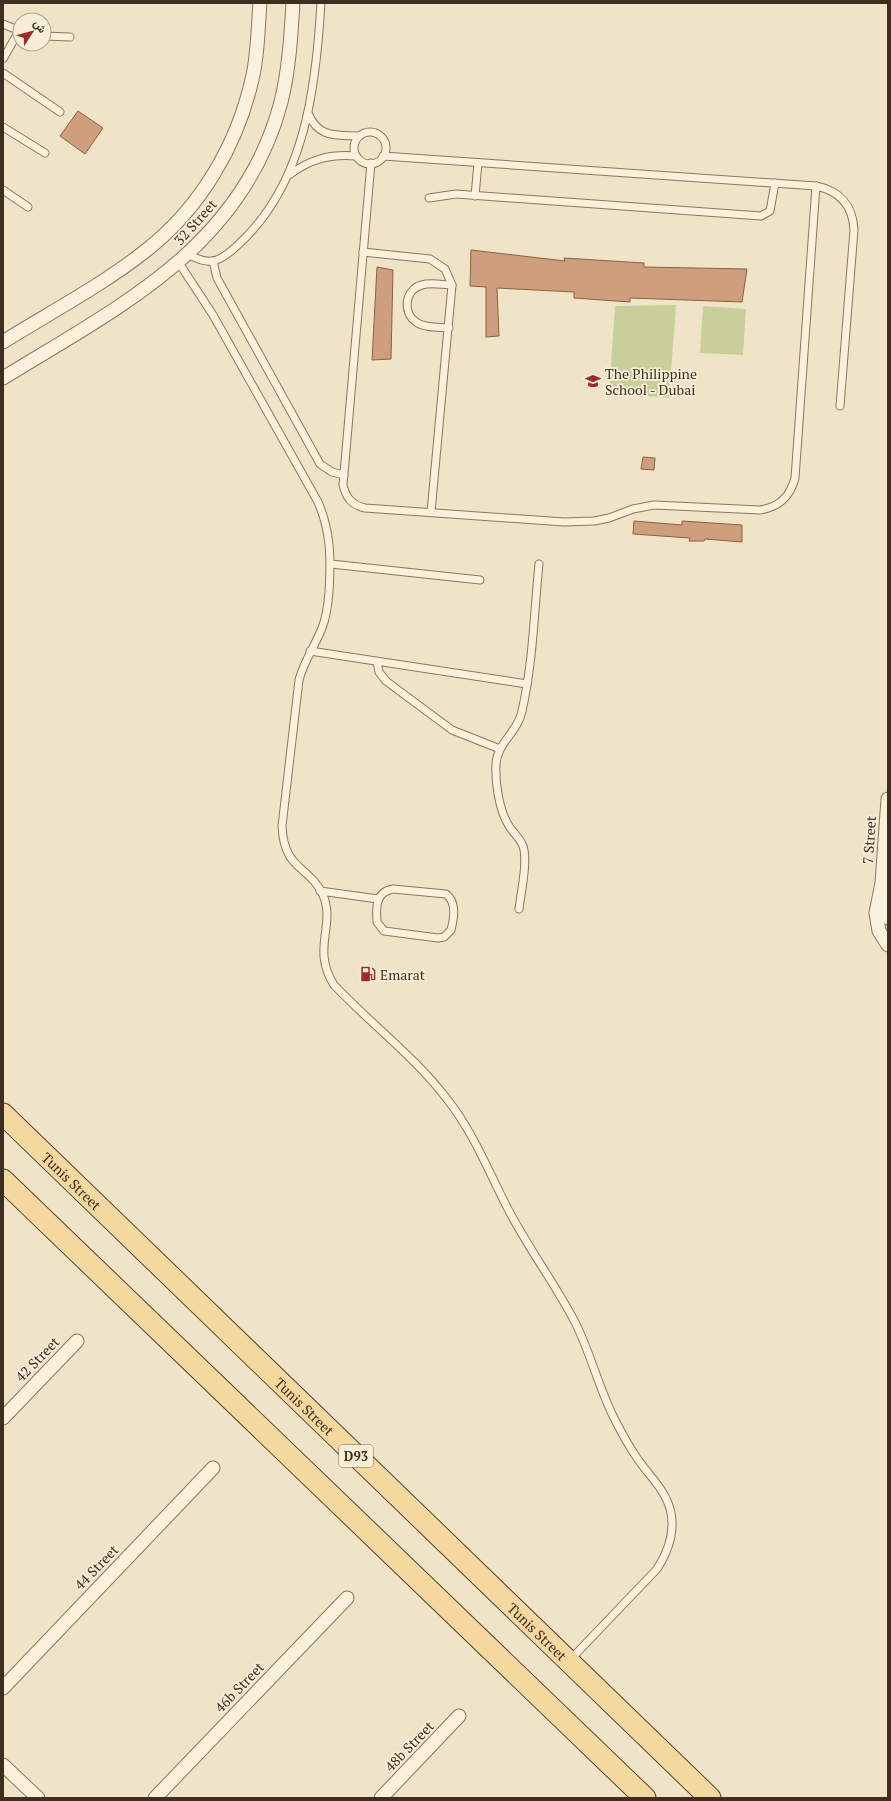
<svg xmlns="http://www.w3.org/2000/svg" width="891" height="1801" font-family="'PT Serif',Vazirmatn,serif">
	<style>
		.green { fill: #c9cf9b }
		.building { fill: #cf9f7d; stroke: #8d5f41 }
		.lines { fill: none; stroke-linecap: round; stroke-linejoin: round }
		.lane-casing { stroke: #8d765c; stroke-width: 9 }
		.street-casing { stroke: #8d765c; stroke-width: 15 }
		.primary-casing { stroke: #5b4430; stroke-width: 23 }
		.lane { stroke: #faf1dc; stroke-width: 7 }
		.street { stroke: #faf1dc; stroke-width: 13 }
		.primary { stroke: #f3d9a0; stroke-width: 21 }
		.labels { text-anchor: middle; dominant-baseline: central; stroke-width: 3.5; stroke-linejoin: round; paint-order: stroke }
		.shield { fill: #f7eed8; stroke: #756857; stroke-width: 1 }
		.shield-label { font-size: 13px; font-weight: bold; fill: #3d2e20 }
		.street-label { font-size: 14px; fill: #3d2e20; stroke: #f7eed8 }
		.poi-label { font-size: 14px; fill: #3d2e20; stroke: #f7eed8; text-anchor: start }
	</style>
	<rect width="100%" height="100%" fill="#f0e4c8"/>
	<g class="green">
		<polygon points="676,305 669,398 609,393 615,306"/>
		<polygon points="703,306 746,309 743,355 700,353"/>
	</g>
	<g class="building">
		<polygon points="78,111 103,128 85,154 60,136"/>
		<polygon points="471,250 565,261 564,258 644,263 644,267 747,269 742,302 630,298 630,302 574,298 574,292 497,288 499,336 486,337 486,287 470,286"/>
		<polygon points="377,267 393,270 391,359 372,360"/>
		<polygon points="643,457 655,458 654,470 641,469"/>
		<polygon points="634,521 682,525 682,521 742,525 742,542 705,539 704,541 689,541 690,538 633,534"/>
	</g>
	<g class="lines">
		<defs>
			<g id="lane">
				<polyline points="3,24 20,31"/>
				<polyline points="44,36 70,37"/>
				<polyline points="3,59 19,31"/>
				<polyline points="3,73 60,112"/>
				<path d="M308,113C318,138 336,135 359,136"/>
				<polyline points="3,127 45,153"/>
				<circle cx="370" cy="148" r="16"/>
				<path d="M383,156L816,186C840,191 853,206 854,230L840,406"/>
				<path d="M371,163L343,485C346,498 352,505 365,508L564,522L594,521L609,518L633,509L654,505L760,510C779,507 790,497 795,478L816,186"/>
				<path d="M289,175C310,159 330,154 356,156"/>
				<polyline points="3,190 28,207"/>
				<polyline points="475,196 478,163"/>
				<polyline points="429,198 456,194 761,216 770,211 775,183"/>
				<polyline points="363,252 430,259 445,269 452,285 431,512"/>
				<path d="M188,254C211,268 222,260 239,244C305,183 316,88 321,3"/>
				<polyline points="213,261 217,278 320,464 332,472 344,475"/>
				<path d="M179,263L213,315L318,502C331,532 331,559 329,592C328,604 327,616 322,628C315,646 304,661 299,680L282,826C284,871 309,865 323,895C336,925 311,949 334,985C371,1024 414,1056 447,1099C474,1133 489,1173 509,1211C529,1249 555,1284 575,1322C590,1352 598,1385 613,1416C620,1430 628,1445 637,1458C649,1476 667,1491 671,1513C675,1534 668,1552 657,1569L570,1660"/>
				<path d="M449,328C439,327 424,328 416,322C402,312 405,289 422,285C431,282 443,285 452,285"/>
				<polyline points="331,564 480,580"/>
				<polyline points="310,651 527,684"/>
				<polyline points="377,662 379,672 386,681 452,730 500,749"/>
				<path d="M393,889L446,894C457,902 454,918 451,930L444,937L438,938L384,931L377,922C376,908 375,892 393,889Z"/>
				<polyline points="320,891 378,899"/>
				<path d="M519,909C521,892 528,861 523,846C520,838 513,833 509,826C499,810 495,783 496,764C497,743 518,732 522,711C533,663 534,613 539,564"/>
			</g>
			<g id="street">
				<path d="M3,342C49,313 101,286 144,252C200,209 238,145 253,75C258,52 258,27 260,3"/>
				<path d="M3,378C120,306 243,247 281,102C289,70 291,36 293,3"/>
				<polyline points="888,799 882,883 876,913 879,931 888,945"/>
				<polyline points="883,891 888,918"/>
				<polyline points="3,1418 77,1341"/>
				<polyline points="3,1688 213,1468"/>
				<polyline points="3,1765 38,1798"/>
				<polyline points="155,1798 347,1598"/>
				<polyline points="381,1798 459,1716"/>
			</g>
			<g id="primary">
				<path id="s1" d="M3,1114L710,1798"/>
				<polyline points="3,1180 645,1798"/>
			</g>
		</defs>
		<use href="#lane" class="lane-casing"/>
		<use href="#street" class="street-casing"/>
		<use href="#primary" class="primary-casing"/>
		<use href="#lane" class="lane"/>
		<use href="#street" class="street"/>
		<use href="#primary" class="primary"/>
	</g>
	<defs>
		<symbol id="school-bare" viewBox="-9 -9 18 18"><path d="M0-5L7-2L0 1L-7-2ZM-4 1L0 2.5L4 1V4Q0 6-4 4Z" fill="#9e2a2b" stroke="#f7eed8" stroke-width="2.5" paint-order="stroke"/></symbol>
		<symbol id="fuel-bare" viewBox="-9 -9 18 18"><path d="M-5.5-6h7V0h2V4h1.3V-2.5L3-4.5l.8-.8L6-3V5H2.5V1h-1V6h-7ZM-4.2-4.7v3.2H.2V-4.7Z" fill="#9e2a2b" stroke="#f7eed8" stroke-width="2.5" paint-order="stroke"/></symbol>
	</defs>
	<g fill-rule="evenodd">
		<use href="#school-bare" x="582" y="370" width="22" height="22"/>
		<use href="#fuel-bare" x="357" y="963" width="22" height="22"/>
	</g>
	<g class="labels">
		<rect class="shield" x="339" y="1445" width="34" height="22" rx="3"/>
		<g class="shield-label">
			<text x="356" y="1456">D93</text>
		</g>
		<g class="street-label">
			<text transform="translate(195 222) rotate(-48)">32 Street</text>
			<text transform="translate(869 840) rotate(-86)">7 Street</text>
			<text stroke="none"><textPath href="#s1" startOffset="96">Tunis Street</textPath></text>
			<text transform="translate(37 1359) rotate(-46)">42 Street</text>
			<text stroke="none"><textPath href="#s1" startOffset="420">Tunis Street</textPath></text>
			<text transform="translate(96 1567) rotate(-46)">44 Street</text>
			<text stroke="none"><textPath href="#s1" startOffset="744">Tunis Street</textPath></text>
			<text transform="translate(239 1687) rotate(-46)">46b Street</text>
			<text transform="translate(409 1746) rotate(-46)">48b Street</text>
		</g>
		<g class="poi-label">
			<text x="605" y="373">The Philippine<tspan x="605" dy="16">School - Dubai</tspan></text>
			<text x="380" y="974">Emarat</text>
		</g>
	</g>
	<rect width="891" height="1801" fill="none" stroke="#3d2e20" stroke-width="8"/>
	<g transform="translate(32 32) rotate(54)"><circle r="19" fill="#f7eed8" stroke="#ada18e"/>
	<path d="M0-3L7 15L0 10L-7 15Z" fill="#9e2a2b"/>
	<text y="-6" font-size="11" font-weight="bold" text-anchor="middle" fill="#3d2e20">ش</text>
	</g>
</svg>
